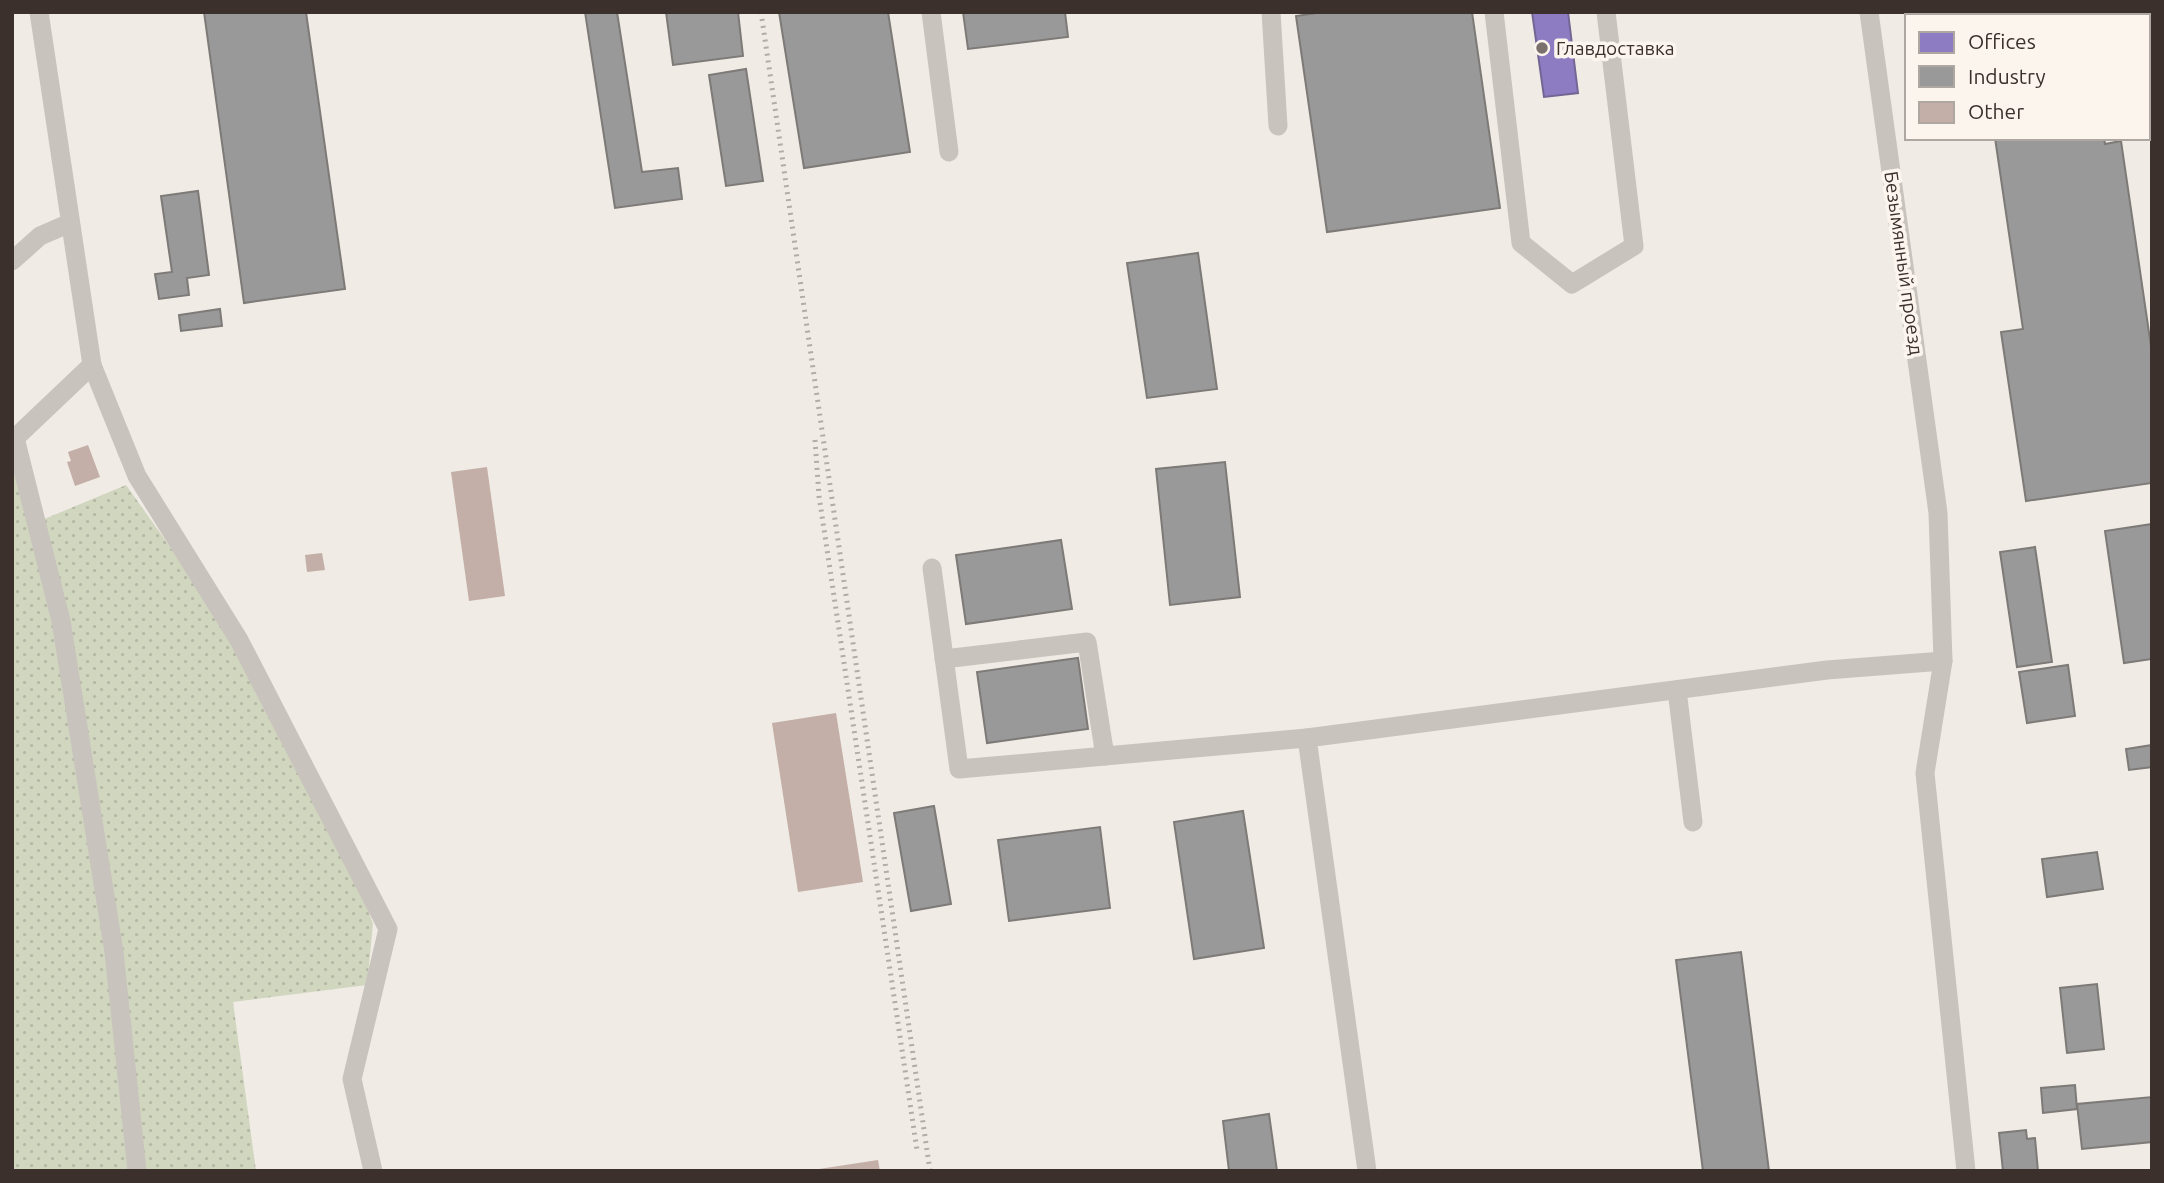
<svg xmlns="http://www.w3.org/2000/svg" width="2164" height="1183" font-family="Ubuntu,sans-serif">
	<style>
		.green { fill: url(#green-dots) }
		.offices { fill: #8e7cc3; stroke: #756595; stroke-width: 2 }
		.industry { fill: #999; stroke: #7d7a78; stroke-width: 2 }
		.building { fill: #c3afa7 }
		.lines { fill: none; stroke-linecap: round; stroke-linejoin: round }
		.minor { stroke: #c9c3be; stroke-width: 19 }
		.rail { stroke: #b1aca8; stroke-width: 5; stroke-dasharray: 2 5; stroke-linecap: butt }
		.poi-dot { fill: #7a716c; stroke: #fbf5ee; stroke-width: 2.5 }
		.labels { text-anchor: middle; dominant-baseline: central; stroke-width: 7; stroke-linejoin: round; paint-order: stroke }
		.poi-label { font-size: 19px; fill: #3b302b; stroke: #fbf5ee; text-anchor: start }
		.street-label { font-size: 19px; fill: #3b302b; stroke: #fbf5ee }
	</style>
	<defs>
		<pattern id="green-dots" width="8" height="8" patternUnits="userSpaceOnUse" patternTransform="scale(1.75)"><rect width="8" height="8" fill="#d1d6bf"/><path d="M2 2h.1M6 6h.1" fill="none" stroke="#b4b8a4" stroke-width="1.8" stroke-linecap="round"/></pattern>
	</defs>
	<rect width="100%" height="100%" fill="#f0ebe5"/>
	<polygon class="green" points="12,468 18,470 30,525 126,485 208,600 347,854 373,924 367,985 233,1002 256,1171 12,1171"/>
	<polygon class="offices" points="1532,12 1568,12 1578,93 1544,97"/>
	<g class="industry">
		<polygon points="204,12 306,12 345,289 244,303"/>
		<polygon points="585,12 617,12 642,172 678,168 682,199 615,208"/>
		<polygon points="666,12 738,12 743,56 673,65"/>
		<polygon points="779,12 888,12 910,152 804,168"/>
		<polygon points="963,12 1065,12 1068,37 968,49"/>
		<polygon points="1323,12 1472,12 1500,208 1327,232 1296,16"/>
		<polygon points="746,69 763,181 726,186 709,75"/>
		<polygon points="1995,138 2104,138 2105,144 2121,141 2152,353 2152,483 2026,501 2001,332 2023,329"/>
		<polygon points="198,191 209,275 187,278 189,295 159,299 155,274 172,272 161,196"/>
		<polygon points="1198,253 1217,389 1147,398 1127,263"/>
		<polygon points="220,309 222,326 181,331 179,315"/>
		<polygon points="1225,462 1240,597 1170,605 1156,469"/>
		<polygon points="2152,524 2152,659 2124,663 2105,531"/>
		<polygon points="1061,540 1072,609 966,624 956,555"/>
		<polygon points="2035,547 2052,662 2017,667 2000,552"/>
		<polygon points="1078,658 1088,729 987,743 977,672"/>
		<polygon points="2068,665 2075,716 2027,723 2019,672"/>
		<polygon points="2152,745 2152,767 2129,770 2126,749"/>
		<polygon points="934,806 951,904 911,911 894,813"/>
		<polygon points="1243,811 1264,948 1194,959 1174,822"/>
		<polygon points="1100,827 1110,908 1009,921 998,840"/>
		<polygon points="2097,852 2103,889 2047,897 2042,859"/>
		<polygon points="1741,952 1769,1171 1703,1171 1676,960"/>
		<polygon points="2097,984 2104,1049 2067,1053 2060,988"/>
		<polygon points="2075,1085 2077,1109 2043,1113 2041,1088"/>
		<polygon points="2152,1097 2152,1142 2082,1149 2077,1104"/>
		<polygon points="1269,1114 1277,1171 1229,1171 1223,1121"/>
		<polygon points="2026,1130 2027,1139 2035,1138 2038,1171 2003,1171 1999,1133"/>
	</g>
	<g class="building">
		<polygon points="88,445 100,477 75,486 67,462 71,461 68,452"/>
		<polygon points="487,467 505,596 469,601 451,472"/>
		<polygon points="322,553 325,570 307,572 305,555"/>
		<polygon points="836,713 863,882 798,892 772,723"/>
		<polygon points="878,1160 880,1171 819,1171 819,1169"/>
	</g>
	<g class="lines">
		<g class="minor">
			<polyline points="39,12 92,365 137,476 239,640 388,929 352,1079 373,1171"/>
			<polyline points="931,12 949,152"/>
			<polyline points="1271,12 1278,126"/>
			<polyline points="1494,12 1521,243 1572,284 1634,246 1606,12"/>
			<polyline points="12,261 40,236 70,223"/>
			<polyline points="15,438 61,621 114,952 137,1171"/>
			<polyline points="12,441 92,365"/>
			<polyline points="932,568 959,769 1307,738"/>
			<polyline points="944,659 1087,642 1105,756"/>
			<polyline points="1943,661 1925,773 1966,1171"/>
			<polyline points="1677,690 1693,822"/>
			<polyline points="1367,1171 1307,738 1827,670 1943,661 1938,513 1869,12"/>
		</g>
		<g class="rail">
			<polyline points="761,12 930,1171"/>
			<polyline points="815,440 819,496 917,1150"/>
		</g>
	</g>
	<circle class="poi-dot" cx="1542" cy="48" r="7"/>
	<g class="labels">
		<g class="poi-label">
			<text x="1556" y="48">Главдоставка</text>
		</g>
		<g class="street-label">
			<text transform="translate(1904 263) rotate(82)">Безымянный проезд</text>
		</g>
	</g>
	<rect width="2164" height="1183" fill="none" stroke="#3b302b" stroke-width="28"/>
	<rect x="1905" y="14" width="245" height="126" fill="#fbf5ee" stroke="#aea6a0" stroke-width="2"/>
	<rect x="1919" y="32" width="35" height="21" fill="#8e7cc3" stroke="#aea6a0" stroke-width="2"/>
	<text x="1968" y="49" font-size="21" fill="#3b302b">Offices</text>
	<rect x="1919" y="66" width="35" height="21" fill="#999999" stroke="#aea6a0" stroke-width="2"/>
	<text x="1968" y="84" font-size="21" fill="#3b302b">Industry</text>
	<rect x="1919" y="102" width="35" height="21" fill="#c3afa7" stroke="#aea6a0" stroke-width="2"/>
	<text x="1968" y="119" font-size="21" fill="#3b302b">Other</text>
</svg>
